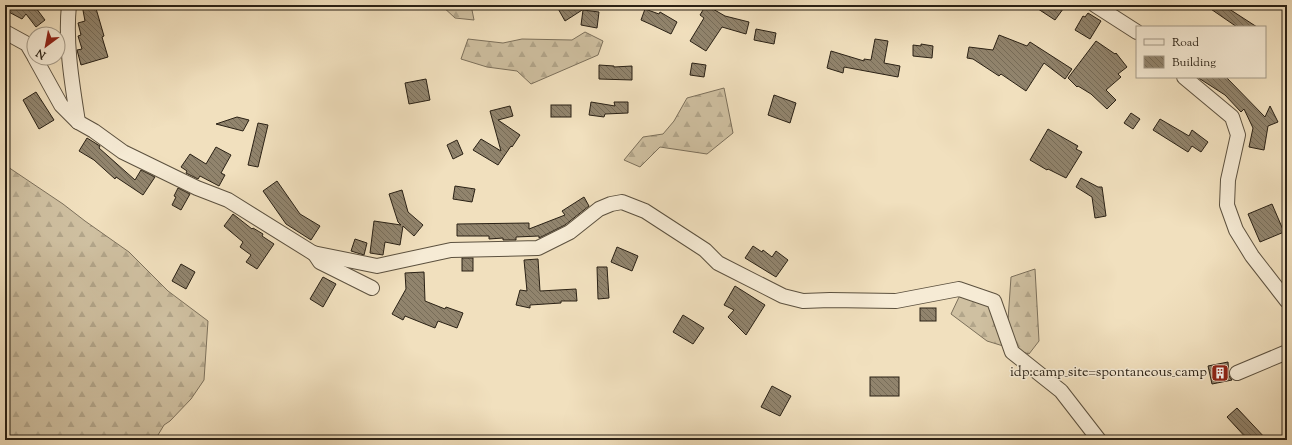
<svg xmlns="http://www.w3.org/2000/svg" width="1292" height="445" font-family="'Sorts Mill Goudy',serif">
	<style>
		.forest { fill: url(#forest-firs); stroke: #7c705b }
		.building { fill: url(#building-back-hatch); stroke: #2a2115 }
		.lines { fill: none; stroke-linecap: round; stroke-linejoin: round }
		.minor-casing { stroke: #5c513f; stroke-width: 16 }
		.minor { stroke: #f6ebd5; stroke-width: 14 }
		.labels { text-anchor: middle; dominant-baseline: central; stroke-width: 3; stroke-linejoin: round; paint-order: stroke }
		.poi-label { font-size: 14px; fill: #2a2115; stroke: #f6ebd5; text-anchor: end }
	</style>
	<defs>
		<pattern id="forest-firs" width="22" height="20" patternUnits="userSpaceOnUse"><rect width="22" height="20" fill="#cfc0a1"/><path d="M5 1l3.5 6h-7zM16 11l3.5 6h-7z" fill="#b2a58a"/></pattern>
		<pattern id="building-back-hatch" width="6" height="6" patternUnits="userSpaceOnUse"><rect width="6" height="6" fill="#91846d"/><path d="M-1 5l2 2M0 0l6 6M5-1l2 2" fill="none" stroke="#776c58"/></pattern>
	</defs>
	<rect width="100%" height="100%" fill="#f1e0be"/>
	<filter id="stains"><feTurbulence type="fractalNoise" baseFrequency=".005" numOctaves="4"/><feColorMatrix values="0 0 0 0 .2 0 0 0 0 .09 0 0 0 0 .02 0 0 0 .5 -.17"/></filter>
	<radialGradient id="worn" r=".72"><stop offset=".6" stop-color="#630" stop-opacity="0"/><stop offset="1" stop-color="#630" stop-opacity=".3"/></radialGradient>
	<g class="forest">
		<polygon points="441,5 471,5 474,20 455,18"/>
		<polygon points="585,32 603,41 598,55 531,84 517,71 487,67 461,59 468,39 503,43 522,39 572,40"/>
		<polygon points="724,88 733,133 707,154 660,147 640,167 624,160 643,137 663,134 674,121 687,98"/>
		<polygon points="5,165 63,204 85,221 129,252 168,291 208,321 204,380 191,399 170,421 164,425 155,440 5,440"/>
		<polygon points="1035,269 1039,341 1029,354 987,341 951,314 960,295 983,299 1008,320 1011,277"/>
	</g>
	<g class="building">
		<polygon points="5,5 31,5 30,7 34,9 36,8 45,20 36,27 26,14 22,19 5,10"/>
		<polygon points="82,5 95,5 104,36 102,37 108,57 81,65 77,50 82,49 78,36 81,35 78,23 85,21"/>
		<polygon points="556,5 590,5 565,21"/>
		<polygon points="706,5 725,16 749,22 746,34 722,27 706,51 690,41 704,18 700,15"/>
		<polygon points="1032,5 1066,5 1055,20"/>
		<polygon points="1205,5 1223,5 1257,27 1237,27"/>
		<polygon points="645,9 659,14 660,12 677,22 671,34 650,24 641,20"/>
		<polygon points="583,10 599,12 597,28 581,25"/>
		<polygon points="1088,13 1101,21 1090,39 1075,30 1083,16 1085,17"/>
		<polygon points="756,29 776,33 774,44 754,40"/>
		<polygon points="999,35 1027,46 1030,42 1072,69 1065,79 1044,63 1026,91 1001,74 999,76 973,59 967,58 969,47 993,50"/>
		<polygon points="875,39 888,41 884,63 900,66 898,77 844,67 843,73 827,68 831,51 864,61 864,59 871,60"/>
		<polygon points="1096,41 1115,54 1116,53 1127,67 1118,74 1121,77 1106,90 1116,100 1107,109 1091,94 1078,86 1077,87 1068,78"/>
		<polygon points="921,44 933,46 932,58 913,56 913,45 921,46"/>
		<polygon points="692,63 706,65 704,77 690,75"/>
		<polygon points="599,65 614,66 614,67 632,66 632,80 599,79"/>
		<polygon points="1197,77 1226,77 1265,117 1270,106 1278,122 1268,126 1264,150 1249,147 1253,128 1244,109 1241,112 1225,95"/>
		<polygon points="426,79 430,100 409,104 405,83"/>
		<polygon points="36,92 54,120 39,129 23,100"/>
		<polygon points="774,95 796,103 790,123 768,115"/>
		<polygon points="591,102 615,106 614,102 628,102 628,113 605,114 604,117 589,115"/>
		<rect x="551" y="105" width="20" height="12"/>
		<polygon points="510,106 513,116 498,120 520,135 512,147 511,146 498,165 473,150 481,139 501,151 490,111"/>
		<polygon points="1131,113 1140,119 1133,129 1124,123"/>
		<polygon points="237,117 249,120 243,131 216,124"/>
		<polygon points="1160,119 1189,136 1192,130 1208,142 1201,152 1192,146 1188,152 1153,130"/>
		<polygon points="258,123 268,125 258,167 248,165"/>
		<polygon points="1048,129 1078,146 1076,149 1082,152 1066,178 1048,169 1047,170 1030,160"/>
		<polygon points="87,138 100,146 99,148 135,180 141,170 155,177 143,195 116,177 115,179 94,160 79,151"/>
		<polygon points="457,140 463,154 453,159 447,145"/>
		<polygon points="216,147 231,155 221,173 225,175 219,186 200,176 198,179 186,173 187,171 181,167 190,154 206,164"/>
		<polygon points="1081,178 1098,187 1102,187 1106,216 1095,218 1092,197 1076,187"/>
		<polygon points="277,181 300,214 320,226 311,240 286,224 263,191"/>
		<polygon points="455,186 475,189 472,202 453,199"/>
		<polygon points="178,188 190,194 181,210 172,205 176,197 174,196"/>
		<polygon points="402,190 408,212 423,225 414,236 403,226 400,245 385,242 383,255 370,253 374,221 401,225 398,222 389,194"/>
		<polygon points="584,197 589,206 565,225 539,238 539,236 516,237 516,240 503,240 503,238 489,239 489,236 457,236 457,224 529,223 529,229 565,215 562,211"/>
		<polygon points="1272,204 1284,232 1260,242 1248,214"/>
		<polygon points="233,214 252,229 253,228 263,234 262,236 274,244 257,269 246,262 251,255 240,247 243,242 224,226"/>
		<polygon points="355,239 367,243 364,255 351,251"/>
		<polygon points="753,246 762,252 763,250 772,257 776,251 788,260 776,277 745,258"/>
		<polygon points="617,247 638,256 632,271 611,262"/>
		<rect x="462" y="258" width="11" height="13"/>
		<polygon points="538,259 540,291 576,289 577,301 561,301 561,303 530,305 530,308 516,305 520,290 527,291 524,260"/>
		<polygon points="181,264 195,272 186,289 172,281"/>
		<polygon points="597,267 607,267 609,298 598,299"/>
		<polygon points="424,272 425,301 445,309 446,307 463,313 457,328 438,321 435,328 405,316 403,320 392,314 406,289 405,273"/>
		<polygon points="323,277 336,284 323,307 310,299"/>
		<polygon points="735,286 765,305 746,335 728,317 734,310 724,305"/>
		<rect x="920" y="308" width="16" height="13"/>
		<polygon points="683,315 704,328 693,344 673,332"/>
		<polygon points="1228,362 1229,376 1232,380 1212,384 1208,366"/>
		<rect x="870" y="377" width="29" height="19"/>
		<polygon points="772,386 791,396 780,416 761,407"/>
		<polygon points="1237,408 1267,440 1248,440 1227,417"/>
	</g>
	<g class="lines">
		<defs>
			<g id="minor">
				<path d="M69,5C65,43 72,83 78,122"/>
				<polyline points="1095,5 1137,32"/>
				<polyline points="5,32 27,44 34,56"/>
				<polyline points="35,58 61,105 78,122 94,131 123,152 197,188 228,200 313,253 377,266 451,250 538,248 570,232 599,209 611,204 622,202 645,211 705,250 718,263 783,296 803,301 830,300 896,301 959,289 994,301 1012,352 1061,391 1099,440"/>
				<polyline points="1184,77 1232,117 1238,135 1228,180 1227,205 1236,230 1252,256 1287,301"/>
				<polyline points="314,253 320,262 372,288"/>
				<polyline points="1237,373 1287,352"/>
			</g>
		</defs>
		<use href="#minor" class="minor-casing"/>
		<use href="#minor" class="minor"/>
	</g>
	<defs>
		<symbol id="building-square" viewBox="-11 -11 22 22"><rect x="-9" y="-9" width="18" height="18" rx="4" fill="#8f2418" stroke="#f6ebd5"/><path d="M-4-6H4V6H1V3H-1V6H-4ZM-2.5-4.3h1.7v1.8h-1.7ZM.8-4.3h1.7v1.8H.8ZM-2.5-1h1.7V.8h-1.7ZM.8-1h1.7V.8H.8Z" fill="#fff"/></symbol>
	</defs>
	<g fill-rule="evenodd">
		<use href="#building-square" x="1210" y="363" width="20" height="20"/>
	</g>
	<g class="labels">
		<g class="poi-label">
			<text x="1207" y="373">idp:camp_site=spontaneous_camp</text>
		</g>
	</g>
	<rect width="1292" height="445" fill="none" stroke="#f1e0be" stroke-width="20"/>
	<rect x="6" y="6" width="1280" height="433" fill="none" stroke="#2a2115" stroke-width="2"/>
	<rect x="10" y="10" width="1272" height="425" fill="none" stroke="#2a2115"/>
	<rect x="1136" y="26" width="130" height="52" fill="#f6ebd5" stroke="#a49a88"/>
	<rect x="1144" y="39" width="20" height="6" fill="#f6ebd5" stroke="#a49a88"/>
	<text x="1172" y="46" font-size="12" fill="#2a2115">Road</text>
	<rect x="1144" y="56" width="20" height="12" fill="url(#building-back-hatch)" stroke="#a49a88"/>
	<text x="1172" y="66" font-size="12" fill="#2a2115">Building</text>
	<g transform="translate(46 46) rotate(212)"><circle r="19" fill="#f6ebd5" stroke="#a49a88"/>
	<path d="M0-3L7 15L0 10L-7 15Z" fill="#8f2418"/>
	<text y="-6" font-size="11" font-weight="bold" text-anchor="middle" fill="#2a2115">N</text>
	</g>
	<rect width="100%" height="100%" filter="url(#stains)"/>
	<rect width="100%" height="100%" fill="url(#worn)"/>
</svg>
